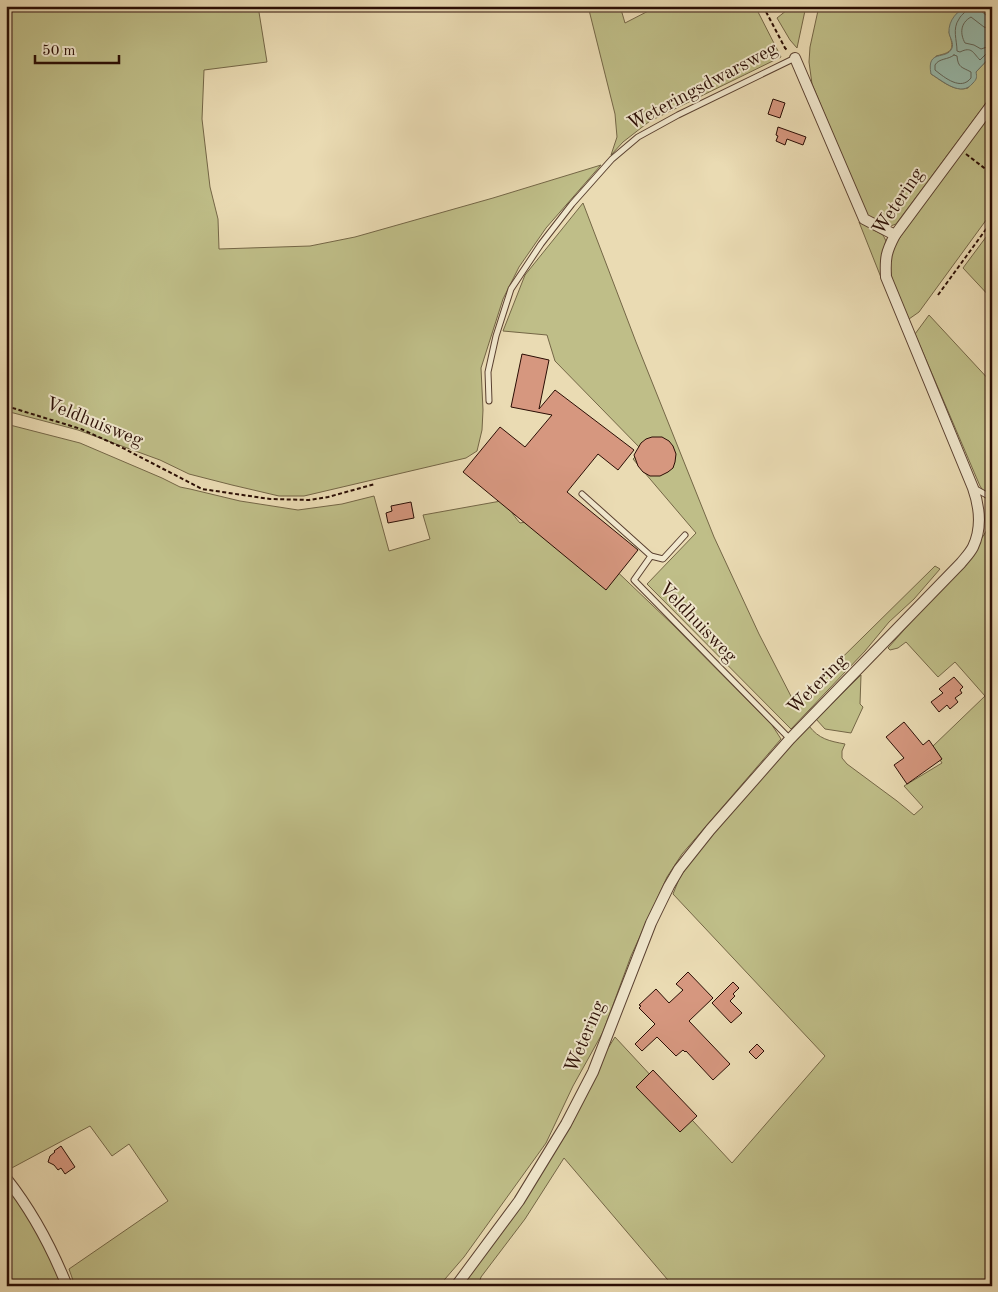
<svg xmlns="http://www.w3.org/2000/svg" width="998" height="1292" font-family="'Old Standard TT',serif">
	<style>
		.green { fill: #bfbe88; stroke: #746646 }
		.water { fill: #98bbad; stroke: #6c7569 }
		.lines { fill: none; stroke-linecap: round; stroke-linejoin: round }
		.shore { stroke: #616458; stroke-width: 1 }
		.building { fill: #d6977f; stroke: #2a0d04 }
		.service-casing { stroke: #5a4030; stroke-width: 7 }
		.minor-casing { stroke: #5a4030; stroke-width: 12 }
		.path { stroke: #2a0d04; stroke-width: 2; stroke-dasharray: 4 2.5; stroke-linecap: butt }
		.service { stroke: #f1e8ce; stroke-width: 5 }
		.minor { stroke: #f1e8ce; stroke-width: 10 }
		.labels { text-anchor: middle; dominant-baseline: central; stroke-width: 4; stroke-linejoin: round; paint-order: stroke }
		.street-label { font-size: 19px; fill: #2a0d04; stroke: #f1e8ce }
	</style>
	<rect width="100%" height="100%" fill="#eadbb3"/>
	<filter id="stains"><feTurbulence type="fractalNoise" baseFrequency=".004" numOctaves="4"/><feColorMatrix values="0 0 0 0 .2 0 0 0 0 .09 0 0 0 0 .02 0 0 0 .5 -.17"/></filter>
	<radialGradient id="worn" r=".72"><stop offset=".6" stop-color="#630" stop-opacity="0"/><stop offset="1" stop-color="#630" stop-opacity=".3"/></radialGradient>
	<g class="green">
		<polygon points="6,6 258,6 267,62 204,70 202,119 210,187 218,219 219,249 310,246 355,237 493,198 601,165 546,228 519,267 503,299 481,368 483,410 482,430 477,451 466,458 304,496 279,496 232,485 189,474 160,460 78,430 6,411"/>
		<polygon points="588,6 620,6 625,23 658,6 755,6 781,57 650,121 623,142 611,155 617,137 615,114"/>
		<polygon points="792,6 806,6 797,48 790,40 777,18"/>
		<path d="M819,6H968L960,10L949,32C954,49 954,52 936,56L931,74C942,81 954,92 968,88L976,72L992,55V95L896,224L888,227L867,216L812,84L809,62L810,47Z"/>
		<polygon points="975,6 992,6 992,20"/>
		<path d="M992,112V212L919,312L909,319C902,303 890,282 890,265C891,256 893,249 897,241Z"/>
		<polygon points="583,203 636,342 714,537 759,634 795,704 935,566 940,569 914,599 889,622 865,651 791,729 647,584 696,533 633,459 642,450 555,361 547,335 503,331 525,275"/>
		<polygon points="859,222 883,235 886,241 884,248 882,280"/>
		<polygon points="992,229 992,299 963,268"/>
		<polygon points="929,315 992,383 992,498 986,495 980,486 915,334"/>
		<path d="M6,424L80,443L162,478L180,487L190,489L240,501L298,510L342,504L374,496L389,551L430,539L423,515L501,501C510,508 512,514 520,523L532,521L562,519L672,624L772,725L781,739L682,854L667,877L631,956L603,1032L573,1086L546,1143L464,1257L439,1286H75L69,1269L168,1201L129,1144L112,1156L90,1126L8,1170L6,1169Z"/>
		<path d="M992,522V1286H673L564,1158L525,1219L481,1277L478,1286H461L517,1207L585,1085L615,1037L732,1163L825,1056L673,894L679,879L697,851L772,765L809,726C819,739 829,741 845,744L842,751V758L847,764L897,801L914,815L923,807L904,786L942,763L932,747L985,696L955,662L938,677L906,642L898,648L890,650L888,648L973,552Z"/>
		<polygon points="861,675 860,704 863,707 851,733 825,729 816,719"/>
		<polygon points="6,1185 37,1226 62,1286 6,1286"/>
	</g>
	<path class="water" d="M968,6H975L992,20V55L976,72C977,77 977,79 973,83C961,98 943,81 931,74C926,48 947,61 952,48C954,43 950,38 949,33C948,20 958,10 968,6Z"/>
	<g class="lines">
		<g class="shore">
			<path d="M968,6C967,13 962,13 959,19C952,29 957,40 957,51L960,52C972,46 973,53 980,60L987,53H992"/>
			<path d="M992,29L984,27L971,17C960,23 960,34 965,43L974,45L981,49L987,47L992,46"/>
			<path d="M954,55L957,56C958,68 962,67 971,72V78C961,91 945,78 935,70V65C939,58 948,60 954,55Z"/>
		</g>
	</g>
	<g class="building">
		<polygon points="773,99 785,103 780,118 768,114"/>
		<polygon points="778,127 806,137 803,145 787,139 785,145 776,141 778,136 776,135"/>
		<polygon points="522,354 549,360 539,409 555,390 634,450 618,470 598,454 567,492 638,550 606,590 463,472 500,427 525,447 552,415 511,407"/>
		<polygon points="652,437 662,437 669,441 673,446 676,454 675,462 673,468 668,472 660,476 650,476 643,472 638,466 634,455 641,443 646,439"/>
		<polygon points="411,502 414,518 388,523 386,513 392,511 391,506"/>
		<polygon points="954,677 963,687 960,690 962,693 955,698 958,702 950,709 947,705 939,712 931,702 943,693 939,689"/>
		<polygon points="904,722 923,745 929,740 942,759 907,784 894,765 904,758 886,737"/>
		<polygon points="688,972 713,998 689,1021 730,1064 713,1080 686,1051 685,1052 683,1050 676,1056 657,1037 642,1051 635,1044 655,1024 639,1008 641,1006 639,1005 656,989 669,1003 683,990 676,984"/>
		<polygon points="733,982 739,988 733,994 735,996 730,1001 742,1013 731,1023 712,1003"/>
		<polygon points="757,1044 764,1051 756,1059 749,1052"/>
		<polygon points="653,1070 697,1116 680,1132 636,1087"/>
		<polygon points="61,1146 75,1167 65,1174 61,1168 58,1170 54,1165 48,1162 50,1156 55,1152 54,1151"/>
	</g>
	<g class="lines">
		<defs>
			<g id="service">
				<polyline points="489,401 488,372 496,336 511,289 541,244 572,204 612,159 638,137 678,115 795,58"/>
				<polyline points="974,488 992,498"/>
				<polyline points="582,494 651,556"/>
				<polyline points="685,535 663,559 651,556 634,580 790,739"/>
			</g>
			<g id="minor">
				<polyline points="795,58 864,219 895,235"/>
				<path d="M6,1178C33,1212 51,1246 67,1286"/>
				<path d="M456,1286L519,1201L566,1124L593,1072L651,923L669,886L679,869L710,830L790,739L961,563C965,558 970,553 973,547C982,528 980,508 973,488L886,277C885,258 886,252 895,235L992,104"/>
			</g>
		</defs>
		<use href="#service" class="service-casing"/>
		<use href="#minor" class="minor-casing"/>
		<g class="path">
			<polyline points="763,6 785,48 788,51"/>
			<polyline points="966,154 992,174"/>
			<polyline points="938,295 992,221"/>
			<polyline points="6,406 81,429 121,447 202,489 270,499 309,500 328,497 375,484"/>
		</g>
		<use href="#service" class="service"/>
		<use href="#minor" class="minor"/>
	</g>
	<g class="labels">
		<g class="street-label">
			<text transform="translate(703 87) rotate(-28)">Weteringsdwarsweg</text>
			<text transform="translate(899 202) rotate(-56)">Wetering</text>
			<text transform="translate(94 423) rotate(22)">Veldhuisweg</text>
			<text transform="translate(697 623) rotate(46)">Veldhuisweg</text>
			<text transform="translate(818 685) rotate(-45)">Wetering</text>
			<text transform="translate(586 1037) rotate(-67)">Wetering</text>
		</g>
	</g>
	<rect width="998" height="1292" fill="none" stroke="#eadbb3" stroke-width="25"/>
	<rect x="8" y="8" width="983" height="1277" fill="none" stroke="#2a0d04" stroke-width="2.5"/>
	<rect x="12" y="12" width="973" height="1267" fill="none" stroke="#2a0d04"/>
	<path d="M35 55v8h84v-8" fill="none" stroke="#2a0d04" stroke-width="2.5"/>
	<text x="42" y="55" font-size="15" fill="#2a0d04" stroke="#f1e8ce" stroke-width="4" paint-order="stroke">50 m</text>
	<rect width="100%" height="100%" filter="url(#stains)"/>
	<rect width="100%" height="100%" fill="url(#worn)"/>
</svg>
